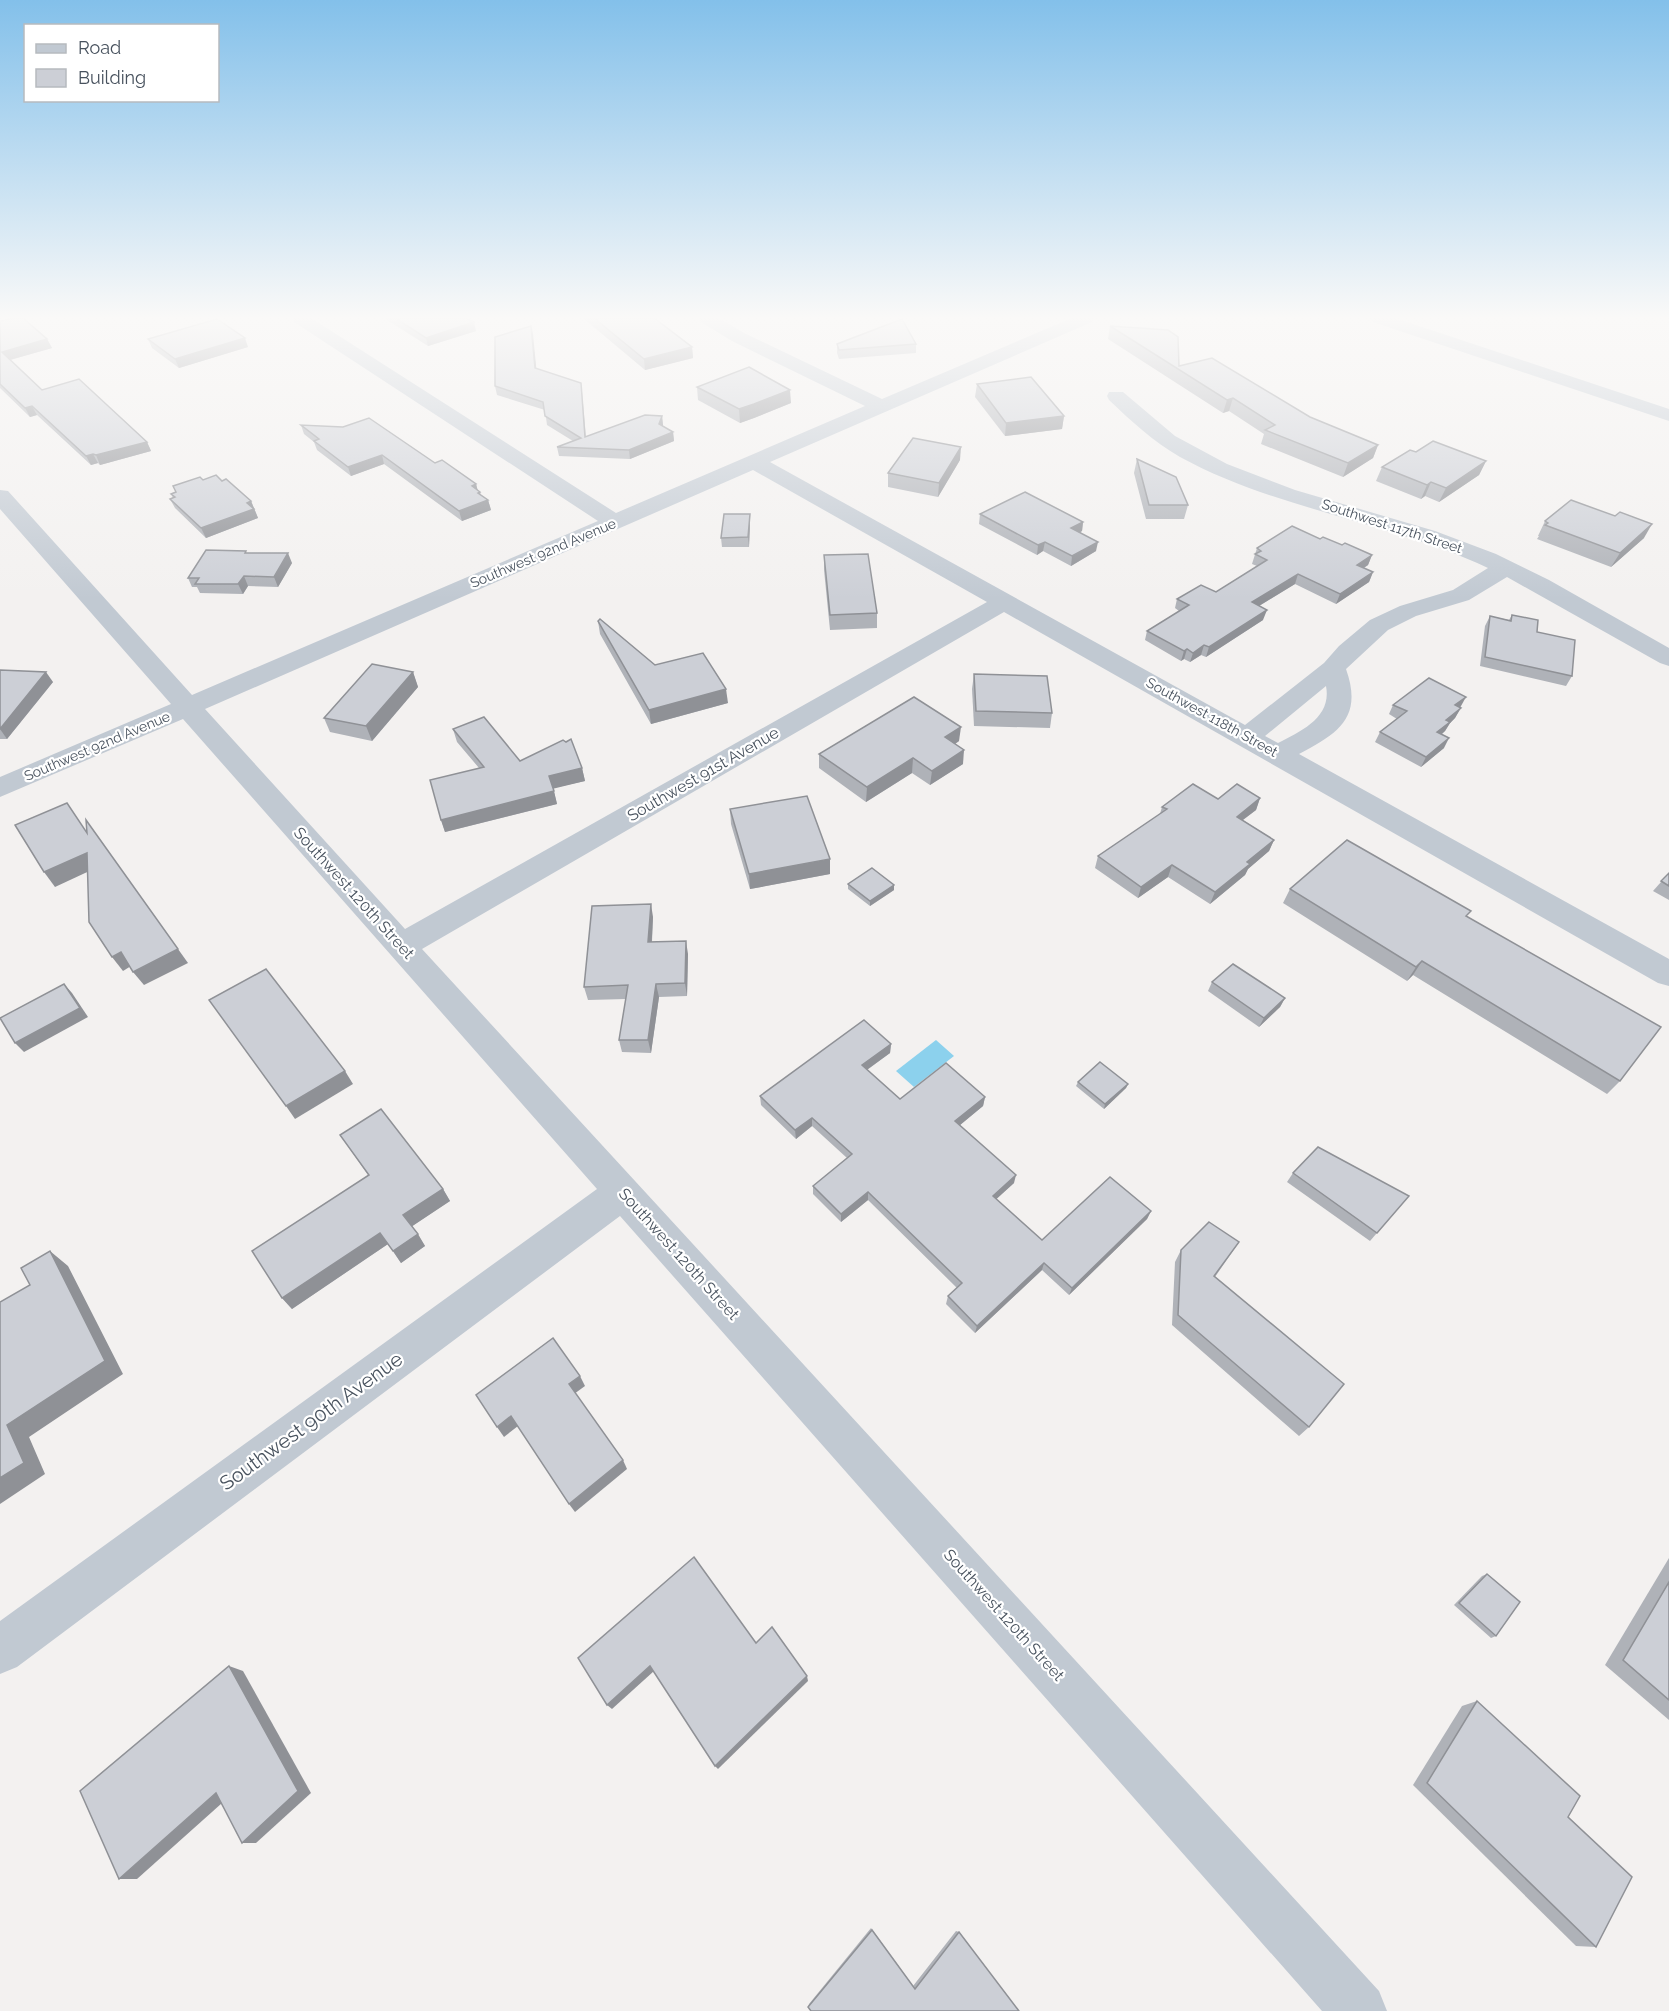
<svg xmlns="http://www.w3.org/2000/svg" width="1669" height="2011" font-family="Raleway,sans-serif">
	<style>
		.water { fill: #8cd1ed }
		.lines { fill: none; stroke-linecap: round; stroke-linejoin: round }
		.minor { fill: #c1c9d2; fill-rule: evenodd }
		.wall { fill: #afb2b8 }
		.shaded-wall { fill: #8f9196 }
		.building { fill: #cccfd6; stroke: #8f9196; stroke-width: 1.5 }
		.labels { text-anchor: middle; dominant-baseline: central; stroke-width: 4.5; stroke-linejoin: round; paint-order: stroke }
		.far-street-label { font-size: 14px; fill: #48525e; stroke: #fff }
		.street-label { font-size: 16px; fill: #48525e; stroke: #fff }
		.near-street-label { font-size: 20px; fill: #48525e; stroke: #fff }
	</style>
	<rect width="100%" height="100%" fill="#f3f1f0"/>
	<polygon class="water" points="936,1040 954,1056 914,1087 896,1071"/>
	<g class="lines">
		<g class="minor">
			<path d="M292,318H311L616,513L865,406L732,341L701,322L699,318H719L744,333L882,399L1072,318H1094L1092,322L770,462L1245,725L1324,663L1339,646L1370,620L1400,606L1453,590L1488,568C1389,521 1277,510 1180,457C1154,442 1131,421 1109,400L1107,396L1109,392H1123L1175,436L1227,464L1295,490L1435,531L1496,554L1549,580L1669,648V666L1660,663L1507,577L1469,600L1416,616L1388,630L1346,669C1363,717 1339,733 1299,754L1669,959V986L1658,983L1004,612L422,949L1379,1991L1387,2011H1322L620,1216L17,1667L0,1674V1621L597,1189L183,719L0,797V777L171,704L0,509V490L8,491L192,695L598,521L294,322ZM753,470L987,602L405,929L205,709ZM1326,686C1332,717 1302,731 1278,743L1265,736Z"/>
			<polygon points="1370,318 1395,318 1669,409 1669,421 1373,322"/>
		</g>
	</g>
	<g class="wall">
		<polygon points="384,318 466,318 476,331 428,346"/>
		<polygon points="583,318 654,318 692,347 693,358 645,370"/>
		<polygon points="0,321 47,339 52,348 10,360 42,390 147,442 151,451 100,465 98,463 91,465 37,415 30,417 0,388"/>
		<polygon points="531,326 536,368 582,392 586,437 662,416 663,426 673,432 674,441 630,459 559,456 557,447 573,441 547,425 545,410 497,395 495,386"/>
		<polygon points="1110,326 1179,366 1378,445 1373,458 1343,477 1261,444 1264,434 1229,411 1223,413 1108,339"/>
		<polygon points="148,339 248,347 179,368 152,348"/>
		<polygon points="837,344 916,344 916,353 839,359 837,353"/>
		<polygon points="977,384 1064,416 1062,429 1005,436 975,397"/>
		<polygon points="697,387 791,403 754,418 740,423 698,400"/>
		<polygon points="301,425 435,463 476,484 478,491 480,492 480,495 488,500 491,510 462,521 384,464 351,476 317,450 314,442 304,434"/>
		<polygon points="1416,452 1486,461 1479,475 1439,502 1425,496 1421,499 1376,481 1382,467"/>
		<polygon points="1137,459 1188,505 1184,519 1146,519 1134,473"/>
		<polygon points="960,460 938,497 888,487 888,473"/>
		<polygon points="203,480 222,481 251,501 258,518 206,538 175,508 170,499 173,498 171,494"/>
		<polygon points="980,514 1083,522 1082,531 1080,532 1096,551 1071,566 1043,551 1037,555 979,524"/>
		<polygon points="1545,521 1644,538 1611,567 1537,539 1539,536 1538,536"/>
		<polygon points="750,523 749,547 722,547 721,538"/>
		<polygon points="1320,539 1372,555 1368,565 1364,568 1373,572 1369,582 1336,604 1295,584 1259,606 1263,620 1206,657 1201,655 1190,662 1184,659 1181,661 1145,640 1147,631 1179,611 1175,608 1177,599 1216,592 1257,566 1252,564 1257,548"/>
		<polygon points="247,553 292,563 278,587 248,586 243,594 200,593 197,587 192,587 188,578"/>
		<polygon points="824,555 877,613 877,628 830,630 824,570"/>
		<polygon points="1512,615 1537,632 1572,676 1566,686 1480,666 1485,626 1490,616 1509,620"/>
		<polygon points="598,621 655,665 728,703 651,724 600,634"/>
		<polygon points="0,670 53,682 7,739 0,739"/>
		<polygon points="413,672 418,687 372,741 330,732 324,718"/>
		<polygon points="974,674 1052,713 1050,728 974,726 972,689"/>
		<polygon points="1393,705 1461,706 1455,718 1450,723 1445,731 1442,734 1444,748 1421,767 1375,742 1380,732 1397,719 1389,714"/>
		<polygon points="453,729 520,761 582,768 585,781 553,788 557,804 445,832 441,820 479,768 457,742"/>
		<polygon points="959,741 955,744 963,764 930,785 912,773 866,802 819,768 819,754"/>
		<polygon points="1260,798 1256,810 1243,820 1274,840 1269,851 1248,869 1245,875 1210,904 1168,877 1138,898 1095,868 1098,856 1160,814 1162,807 1218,799"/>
		<polygon points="730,809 830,874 750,889 731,824"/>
		<polygon points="1669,873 1669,900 1653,891"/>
		<polygon points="848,884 894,885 894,890 870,906 848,889"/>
		<polygon points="1290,889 1467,917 1620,1081 1607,1094 1413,975 1407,981 1283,903"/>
		<polygon points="653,917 652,942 688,954 687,996 659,997 651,1053 622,1052 619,1040 626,999 588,1000 584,987"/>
		<polygon points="1212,982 1285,998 1280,1007 1259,1027 1208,991"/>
		<polygon points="891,1044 890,1053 867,1070 900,1099 985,1097 983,1106 960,1125 1014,1183 996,1199 1042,1240 1151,1211 1147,1219 1069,1295 1042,1270 975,1333 946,1304 948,1296 957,1288 868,1200 841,1222 813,1194 813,1186 847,1158 812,1126 796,1139 761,1105 760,1096"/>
		<polygon points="1078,1082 1128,1084 1126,1088 1104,1109 1076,1086"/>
		<polygon points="340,1135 443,1189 450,1201 412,1226 425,1246 401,1263 388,1244 292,1309 282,1298 368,1175"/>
		<polygon points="1293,1173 1409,1196 1370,1241 1287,1182"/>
		<polygon points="1239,1242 1215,1277 1309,1427 1299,1436 1172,1325 1175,1262 1181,1250"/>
		<polygon points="1669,1558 1669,1720 1605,1665"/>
		<polygon points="1487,1574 1496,1636 1491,1638 1454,1605 1482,1576"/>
		<polygon points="1477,1701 1568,1817 1596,1947 1576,1946 1413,1785 1462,1706"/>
		<polygon points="871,1928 913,1986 956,1931 959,1932 1019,2011 808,2007 809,2004"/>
	</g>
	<g class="shaded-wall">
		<polygon points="474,322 476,331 428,346 426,338"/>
		<polygon points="531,326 533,334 537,376 535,368"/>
		<polygon points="245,338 248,347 179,368 175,359"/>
		<polygon points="47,339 52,348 6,361 2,352"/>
		<polygon points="692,347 693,358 645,370 644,359"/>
		<polygon points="790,390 791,403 754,418 740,423 739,409"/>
		<polygon points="1233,398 1229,411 1223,413 1227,400"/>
		<polygon points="32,406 37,415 30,417 25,408"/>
		<polygon points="662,416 663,425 661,433 659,424"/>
		<polygon points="1064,416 1062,429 1005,436 1006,423"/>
		<polygon points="673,432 674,441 630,459 629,450"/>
		<polygon points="147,442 151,451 100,465 96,455"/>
		<polygon points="1378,445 1373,458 1343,477 1348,463"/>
		<polygon points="961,447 960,460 938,497 939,483"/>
		<polygon points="93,454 98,463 91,465 86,456"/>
		<polygon points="382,455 384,464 351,476 348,467"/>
		<polygon points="1486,461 1479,475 1439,502 1446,488"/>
		<polygon points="1431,482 1425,496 1421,499 1427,485"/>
		<polygon points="476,484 478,492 480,492 482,501 472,486"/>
		<polygon points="488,500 491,510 462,521 459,511"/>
		<polygon points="251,501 258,518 206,538 201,528"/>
		<polygon points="750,514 750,523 749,547 748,537"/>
		<polygon points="1083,522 1082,531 1070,538 1071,528"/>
		<polygon points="1652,524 1644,538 1611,567 1620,553"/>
		<polygon points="1045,542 1043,551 1037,555 1038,545"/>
		<polygon points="1098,542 1096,551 1071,566 1072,556"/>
		<polygon points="288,553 292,563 278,587 274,577"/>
		<polygon points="1372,555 1368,565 1354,574 1357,565"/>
		<polygon points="1373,572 1369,582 1336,604 1340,594"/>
		<polygon points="1298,574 1295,584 1249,612 1252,602"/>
		<polygon points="244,576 248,586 243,594 238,584"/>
		<polygon points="1267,610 1263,620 1206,657 1209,647"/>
		<polygon points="1204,645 1201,655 1190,662 1193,653"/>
		<polygon points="1187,649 1184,659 1181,661 1184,651"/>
		<polygon points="46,672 53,682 7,739 0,729"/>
		<polygon points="413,672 418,687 372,741 366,726"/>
		<polygon points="726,689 728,703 651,724 649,710"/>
		<polygon points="1466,697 1461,706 1450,715 1455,705"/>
		<polygon points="1461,708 1455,718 1450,723 1445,731 1432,742 1437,732 1446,720"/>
		<polygon points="961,727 959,741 943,752 945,737"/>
		<polygon points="1449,738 1444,748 1421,767 1426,757"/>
		<polygon points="964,750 963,764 930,785 932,771"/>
		<polygon points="913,758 912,773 866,802 867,787"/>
		<polygon points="582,768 585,781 552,789 549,776"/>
		<polygon points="554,791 557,804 445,832 441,820"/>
		<polygon points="1260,798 1256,810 1232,828 1237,817"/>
		<polygon points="1274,840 1269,851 1248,869 1245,875 1210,904 1215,892 1247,862"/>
		<polygon points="87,853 98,867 55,887 44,872"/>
		<polygon points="830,859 830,874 750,889 749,874"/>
		<polygon points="1172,865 1168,877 1138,898 1141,887"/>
		<polygon points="894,885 894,890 870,906 870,901"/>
		<polygon points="651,904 653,917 651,955 648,942"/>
		<polygon points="686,941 688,954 687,996 685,983"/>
		<polygon points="178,949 188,963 144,985 133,972"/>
		<polygon points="121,952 131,966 123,971 112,957"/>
		<polygon points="1422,961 1413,975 1407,981 1416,967"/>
		<polygon points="64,984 72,993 88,1017 24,1052 15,1043"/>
		<polygon points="656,984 659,997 651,1053 648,1040"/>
		<polygon points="1285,998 1280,1007 1259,1027 1264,1018"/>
		<polygon points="891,1044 890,1053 861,1074 862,1065"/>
		<polygon points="345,1071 353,1084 295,1119 286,1106"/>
		<polygon points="1128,1084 1126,1088 1104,1109 1105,1104"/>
		<polygon points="985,1097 983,1106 954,1130 955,1121"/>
		<polygon points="812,1118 812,1126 796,1139 795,1130"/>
		<polygon points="1016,1175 1014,1183 991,1204 993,1196"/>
		<polygon points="443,1189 450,1201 411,1227 403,1215"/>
		<polygon points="868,1192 868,1200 841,1222 841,1214"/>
		<polygon points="1151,1211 1147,1219 1069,1295 1072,1288"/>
		<polygon points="380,1233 388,1244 292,1309 282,1298"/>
		<polygon points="418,1234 425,1246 401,1263 393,1251"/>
		<polygon points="50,1251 68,1266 123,1374 29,1437 45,1474 0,1504 0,1478 7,1425"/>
		<polygon points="1044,1263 1042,1270 975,1333 977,1326"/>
		<polygon points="580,1376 585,1386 574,1394 569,1384"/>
		<polygon points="511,1416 518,1426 504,1437 497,1427"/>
		<polygon points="623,1460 627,1469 575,1512 569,1504"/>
		<polygon points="229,1666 243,1671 311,1793 256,1843 242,1843"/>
		<polygon points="650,1666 654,1671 612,1709 607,1705"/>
		<polygon points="807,1676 808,1681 718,1769 715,1766"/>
		<polygon points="216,1793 231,1795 137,1879 119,1879"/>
	</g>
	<g class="building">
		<polygon points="15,318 23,318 47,339 2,352 42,390 79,379 147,442 96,455 93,454 86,456 32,406 25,408 0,384 0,321"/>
		<polygon points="395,318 466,318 474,322 426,338"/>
		<polygon points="594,318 654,318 692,347 644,359"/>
		<polygon points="217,319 245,338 175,359 148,339"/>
		<polygon points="902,319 916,344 839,350 837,344"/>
		<polygon points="531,326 535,368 581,383 585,437 645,415 662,416 659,424 673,432 629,450 557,447 581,438 545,416 543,402 495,386 495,337"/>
		<polygon points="1110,326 1168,330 1178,337 1179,366 1212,358 1310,417 1378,445 1348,463 1265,430 1275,425 1233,398 1227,400"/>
		<polygon points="749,367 790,390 754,404 739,409 697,387"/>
		<polygon points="1031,377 1064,416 1006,423 977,384"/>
		<polygon points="369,418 435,463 442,460 476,484 472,486 480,492 478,493 488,500 459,511 382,455 348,467 314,441 319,439 301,425 343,427"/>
		<polygon points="913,438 961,447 939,483 888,473"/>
		<polygon points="1433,441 1486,461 1446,488 1431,482 1427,485 1382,467 1410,450 1416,452"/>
		<polygon points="1137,459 1176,477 1188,505 1149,505"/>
		<polygon points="216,475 222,481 226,479 251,501 247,503 254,509 201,528 170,499 175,497 171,494 176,492 173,486 200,477 203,480"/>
		<polygon points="1025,492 1083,522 1071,528 1098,542 1072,556 1045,542 1038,545 980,514"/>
		<polygon points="1571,500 1615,516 1620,512 1652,524 1620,553 1545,525 1548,523 1545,521"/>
		<polygon points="724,514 750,514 748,537 721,538"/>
		<polygon points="1292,526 1320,539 1323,537 1342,545 1345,543 1372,555 1357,565 1373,572 1340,594 1298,574 1252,602 1267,610 1209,647 1204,645 1193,653 1187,649 1184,651 1147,631 1189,605 1177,599 1201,585 1216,592 1267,560 1255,554 1261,551 1257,548"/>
		<polygon points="206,550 246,551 245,553 288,553 274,577 244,576 238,584 195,584 199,578 188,578"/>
		<polygon points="868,554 877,613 830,615 824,555"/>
		<polygon points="1512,615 1538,620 1537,632 1575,640 1572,676 1485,657 1490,616 1511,621"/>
		<polygon points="600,619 655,665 703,653 726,689 649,710 598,621"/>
		<polygon points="372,664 413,672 366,726 324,718"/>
		<polygon points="0,670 46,672 0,729"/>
		<polygon points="974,674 1047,676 1052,713 976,711"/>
		<polygon points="1429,678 1466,697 1455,705 1461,708 1446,720 1450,722 1437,732 1449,738 1426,757 1380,732 1407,711 1393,705"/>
		<polygon points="914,697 961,727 945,737 964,750 932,771 913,758 867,787 819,754"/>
		<polygon points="484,717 520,761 563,740 566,742 571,739 582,768 549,776 554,791 441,820 430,780 484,767 453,729"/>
		<polygon points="1193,784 1218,799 1237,784 1260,798 1237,817 1274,840 1247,862 1250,864 1215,892 1172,865 1141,887 1098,856 1167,809 1162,807"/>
		<polygon points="807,796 830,859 749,874 730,809"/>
		<polygon points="67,803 87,833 86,820 178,949 133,972 121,952 112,957 89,922 87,853 44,872 15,825"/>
		<polygon points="1347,840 1471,911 1466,916 1661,1027 1620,1081 1422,961 1416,967 1290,889"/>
		<polygon points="872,868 894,885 870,901 848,884"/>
		<polygon points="1669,873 1669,886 1661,881"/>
		<polygon points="651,904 648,942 686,941 685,983 656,984 648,1040 619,1040 628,985 584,987 592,906"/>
		<polygon points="1233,964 1285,998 1264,1018 1212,982"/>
		<polygon points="266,969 345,1071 286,1106 209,1000"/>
		<polygon points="64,984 80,1008 15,1043 0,1018"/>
		<polygon points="864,1020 891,1044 862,1065 900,1099 946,1063 985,1097 955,1121 1016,1175 993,1196 1042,1240 1110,1177 1151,1211 1072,1288 1044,1263 977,1326 948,1296 962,1283 868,1192 841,1214 813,1186 852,1154 812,1118 795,1130 760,1096"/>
		<polygon points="1100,1062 1128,1084 1105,1104 1078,1082"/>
		<polygon points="381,1109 443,1189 403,1215 418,1234 393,1251 380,1233 282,1298 252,1251 369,1175 340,1135"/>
		<polygon points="1318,1147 1409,1196 1377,1233 1293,1173"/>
		<polygon points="1209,1222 1239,1242 1214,1276 1344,1384 1309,1427 1178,1315 1181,1250"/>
		<polygon points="50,1251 105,1361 7,1425 24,1463 0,1478 0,1302 30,1285 21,1268"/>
		<polygon points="553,1338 580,1376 569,1384 623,1460 569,1504 511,1416 497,1427 476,1395"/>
		<polygon points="694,1557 756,1643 772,1627 807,1676 715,1766 650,1666 607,1705 578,1658"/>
		<polygon points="1487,1574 1520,1602 1496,1636 1459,1603"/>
		<polygon points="1669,1582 1669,1700 1623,1660"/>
		<polygon points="229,1666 298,1791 242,1843 216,1793 119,1879 80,1791"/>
		<polygon points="1477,1701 1580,1796 1568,1817 1632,1877 1596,1947 1427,1783"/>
		<polygon points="872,1930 915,1989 959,1932 1019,2011 811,2011 808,2007"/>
	</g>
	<linearGradient id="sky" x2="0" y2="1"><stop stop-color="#83c0ea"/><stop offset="0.53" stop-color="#faf9f8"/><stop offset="1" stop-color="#faf9f8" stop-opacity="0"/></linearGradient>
	<rect width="1669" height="599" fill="url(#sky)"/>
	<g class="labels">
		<g class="far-street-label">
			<text transform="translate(1392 526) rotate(18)">Southwest 117th Street</text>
			<text transform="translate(543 553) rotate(-23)">Southwest 92nd Avenue</text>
			<text transform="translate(1212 717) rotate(29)">Southwest 118th Street</text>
			<text transform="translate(97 746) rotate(-23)">Southwest 92nd Avenue</text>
		</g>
		<g class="street-label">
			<text transform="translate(703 774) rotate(-30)">Southwest 91st Avenue</text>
			<text transform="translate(354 893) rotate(48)">Southwest 120th Street</text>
			<text transform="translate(679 1254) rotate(48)">Southwest 120th Street</text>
			<text transform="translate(1004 1615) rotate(48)">Southwest 120th Street</text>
		</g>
		<g class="near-street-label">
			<text transform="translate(311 1421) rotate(-36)">Southwest 90th Avenue</text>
		</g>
	</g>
	<rect x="24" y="24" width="195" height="78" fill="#ffffff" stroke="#b6babf" stroke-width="1.5"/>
	<rect x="36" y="44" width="30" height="9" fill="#c1c9d2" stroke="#b6babf" stroke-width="1.5"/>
	<text x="78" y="54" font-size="18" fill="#48525e">Road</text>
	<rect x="36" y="69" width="30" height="18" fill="#cccfd6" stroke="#b6babf" stroke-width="1.5"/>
	<text x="78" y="84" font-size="18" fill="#48525e">Building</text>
</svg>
